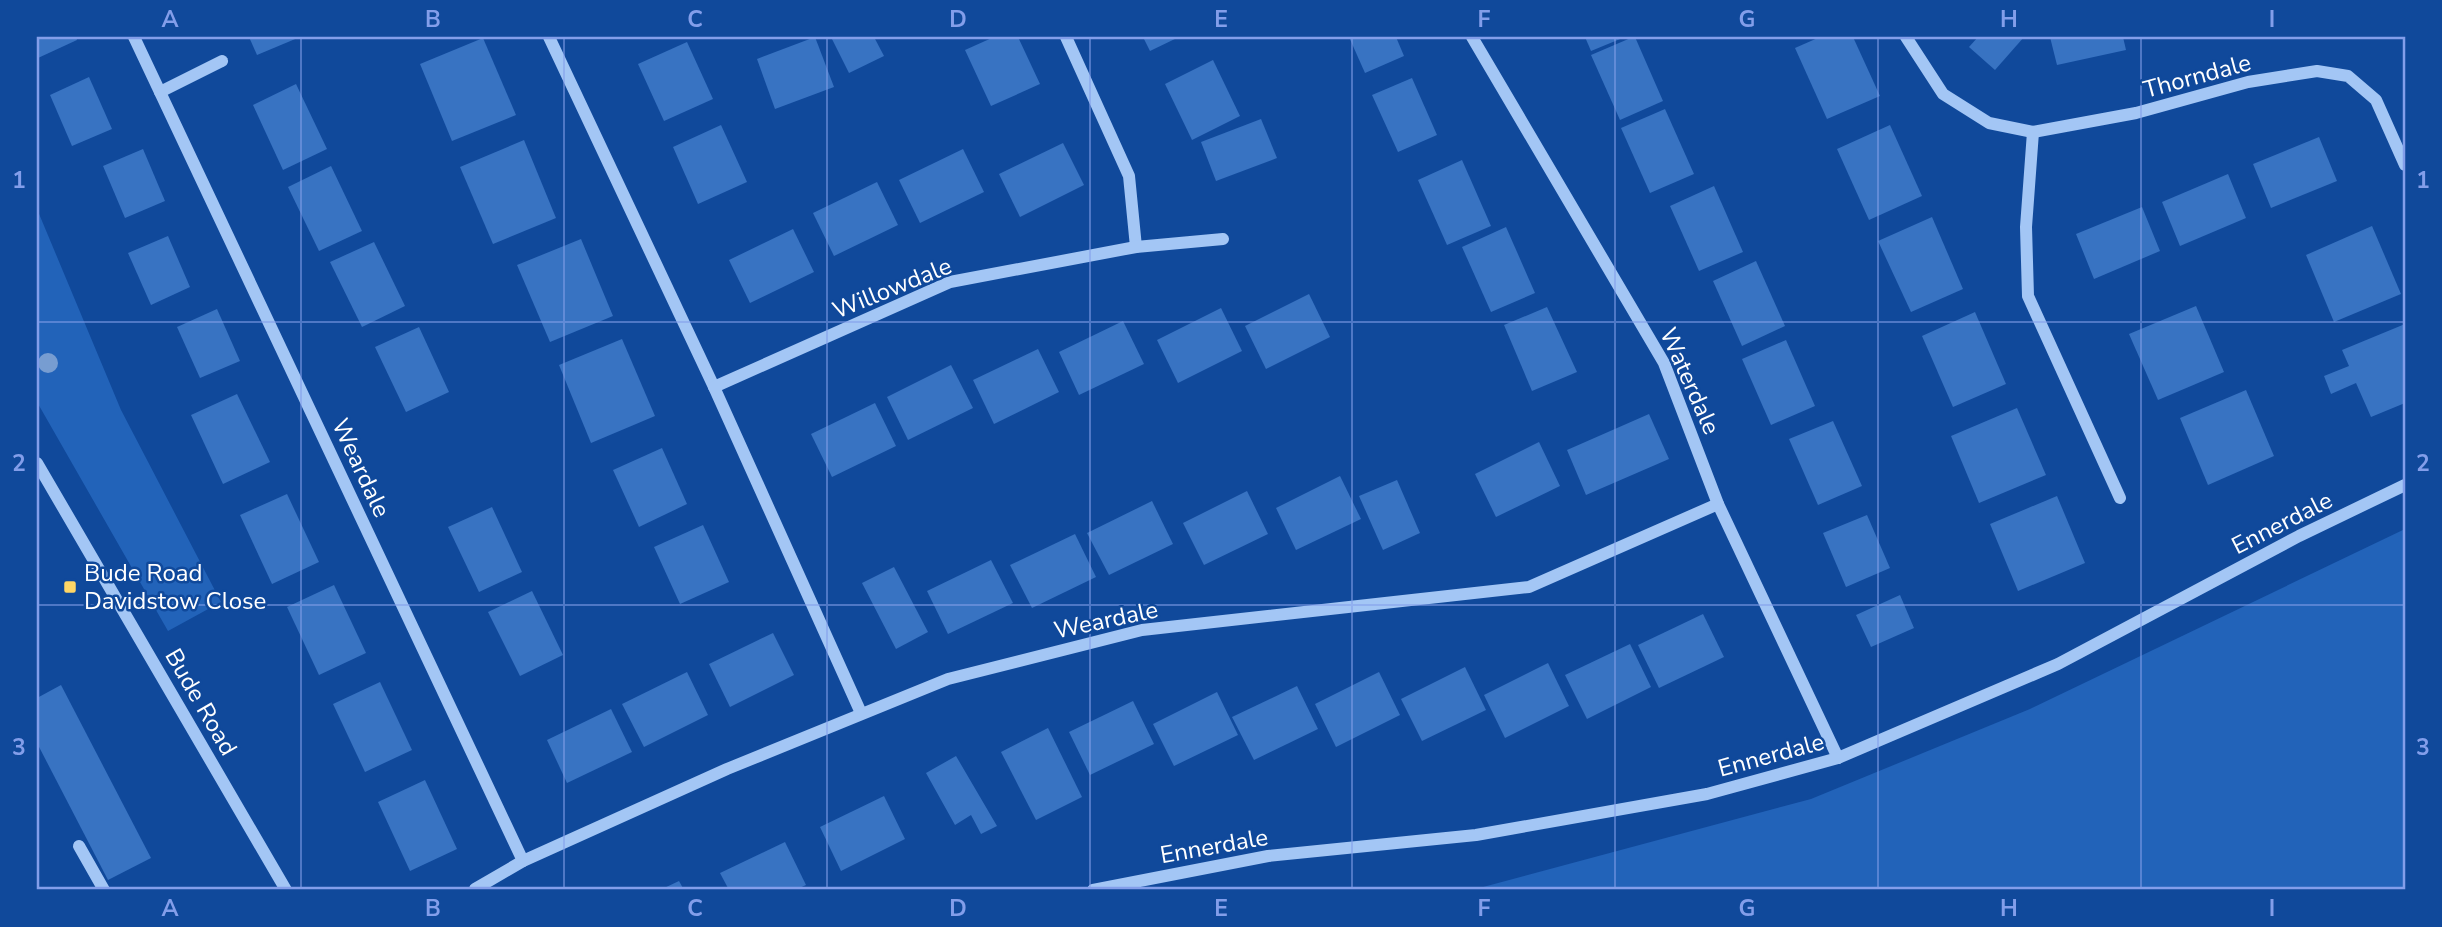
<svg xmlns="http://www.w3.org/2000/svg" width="2442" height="927" font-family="'Nunito Sans',sans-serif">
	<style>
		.green { fill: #2263b9 }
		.building { fill: #3873c2 }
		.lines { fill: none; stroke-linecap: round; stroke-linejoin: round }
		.minor { stroke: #a3c6f5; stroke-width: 12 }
		.tree { fill: #779dd1 }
		.grid { fill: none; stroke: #839eea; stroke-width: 2; stroke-opacity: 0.55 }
		.poi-dot { fill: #ffd666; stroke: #10499b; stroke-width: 2.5 }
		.labels { text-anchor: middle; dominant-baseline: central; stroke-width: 5; stroke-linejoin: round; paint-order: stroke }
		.street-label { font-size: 24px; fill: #fff; stroke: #10499b }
		.poi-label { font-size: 24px; fill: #fff; stroke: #10499b; text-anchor: start }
		.neatline { fill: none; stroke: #839eea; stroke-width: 2.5 }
		.grid-label { font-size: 23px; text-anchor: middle; font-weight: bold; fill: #839eea }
	</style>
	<rect width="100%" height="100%" fill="#10499b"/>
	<g class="green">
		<polygon points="37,209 121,410 221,602 168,631 37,402"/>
		<polygon points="2405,529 2405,890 1472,890 1811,799 2030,709"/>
	</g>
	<g class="building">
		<polygon points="37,37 76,37 77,40 38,58"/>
		<polygon points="249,37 300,37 257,55"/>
		<polygon points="815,37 834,87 775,109 757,59"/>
		<polygon points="831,37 874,37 884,56 849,73"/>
		<polygon points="994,37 1018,37 1040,84 991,106 965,50"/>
		<polygon points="1143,37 1179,37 1150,51"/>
		<polygon points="1349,37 1396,37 1404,56 1365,73"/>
		<polygon points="1585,37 1625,37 1591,51"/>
		<polygon points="1633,37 1635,37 1663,101 1620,120 1591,55"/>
		<polygon points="1820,37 1853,37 1880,96 1827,119 1795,48"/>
		<polygon points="1978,37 2024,37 1995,70 1969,47"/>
		<polygon points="2050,37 2123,37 2126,50 2057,65"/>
		<polygon points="483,38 516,115 452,141 420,64"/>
		<polygon points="687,42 713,99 664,121 638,64"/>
		<polygon points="1213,60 1240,116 1192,140 1165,84"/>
		<polygon points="89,77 112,129 72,146 50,95"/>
		<polygon points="1412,78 1437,135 1398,152 1372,95"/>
		<polygon points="296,84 327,149 283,170 253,105"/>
		<polygon points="1665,109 1694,174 1650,193 1621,128"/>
		<polygon points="1261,119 1277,158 1216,181 1201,142"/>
		<polygon points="721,125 747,182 698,204 673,147"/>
		<polygon points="1890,125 1922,196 1869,220 1837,149"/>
		<polygon points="2319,137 2337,181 2271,208 2253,164"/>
		<polygon points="524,140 556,218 493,244 460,167"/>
		<polygon points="1063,143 1084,185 1020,217 999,174"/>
		<polygon points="143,149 165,201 125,218 103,166"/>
		<polygon points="963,149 984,192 920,223 899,180"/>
		<polygon points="1462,160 1491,226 1447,245 1418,180"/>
		<polygon points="331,166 362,231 319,251 288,187"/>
		<polygon points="2228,174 2246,218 2180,246 2162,202"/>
		<polygon points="877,182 898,225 834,256 813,213"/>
		<polygon points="1714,186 1743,252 1699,271 1670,206"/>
		<polygon points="2142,207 2160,251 2094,279 2076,234"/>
		<polygon points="1932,217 1963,289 1911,312 1878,241"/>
		<polygon points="2372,226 2401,294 2334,322 2306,255"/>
		<polygon points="1506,227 1535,293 1491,312 1462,247"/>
		<polygon points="793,229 814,272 750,303 729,260"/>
		<polygon points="168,236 190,287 151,305 128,253"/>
		<polygon points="581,239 613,316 550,342 517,265"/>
		<polygon points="374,242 405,306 362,327 330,262"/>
		<polygon points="1756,261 1785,326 1742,346 1713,281"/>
		<polygon points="1309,294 1330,337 1266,369 1245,326"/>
		<polygon points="2196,306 2224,372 2158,400 2129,334"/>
		<polygon points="1547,307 1577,372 1532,391 1504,325"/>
		<polygon points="1221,308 1242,351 1178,383 1157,340"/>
		<polygon points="217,309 240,361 200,378 177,327"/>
		<polygon points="1975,312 2006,384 1953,407 1922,336"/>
		<polygon points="1123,321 1144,364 1079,395 1059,352"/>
		<polygon points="2405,324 2405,403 2371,417 2356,383 2331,394 2324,376 2349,366 2342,350"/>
		<polygon points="419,327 449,392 406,412 375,347"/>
		<polygon points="622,339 655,416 591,443 559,365"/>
		<polygon points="1786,340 1815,406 1771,425 1742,359"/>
		<polygon points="1038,349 1059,392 994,424 973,380"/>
		<polygon points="951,365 973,408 908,440 887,397"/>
		<polygon points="2246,390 2274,456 2208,485 2180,418"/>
		<polygon points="237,394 270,462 223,484 191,415"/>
		<polygon points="875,403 896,446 832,477 811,434"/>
		<polygon points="2017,408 2046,475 1979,503 1951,436"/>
		<polygon points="1649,414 1669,459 1586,495 1567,450"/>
		<polygon points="1833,421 1862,486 1818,505 1789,439"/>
		<polygon points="1539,442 1560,486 1496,517 1475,474"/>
		<polygon points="662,448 687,504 639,527 613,470"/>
		<polygon points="1340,476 1361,519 1296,550 1276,508"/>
		<polygon points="1397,480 1420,533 1383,550 1359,496"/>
		<polygon points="1247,491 1268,534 1204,565 1183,523"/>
		<polygon points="287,494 319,562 272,584 240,515"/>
		<polygon points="2057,496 2085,563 2018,591 1990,524"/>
		<polygon points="1152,501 1173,544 1109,575 1087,533"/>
		<polygon points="492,507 522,572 479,592 448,527"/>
		<polygon points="1867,515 1890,568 1846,587 1823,533"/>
		<polygon points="703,525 729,582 680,604 654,547"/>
		<polygon points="1075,534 1096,577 1032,608 1010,565"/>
		<polygon points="991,560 1013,603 948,634 927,591"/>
		<polygon points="894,567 928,632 896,649 862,583"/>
		<polygon points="334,585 366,653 319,675 287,607"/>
		<polygon points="532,591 563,655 520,676 488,612"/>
		<polygon points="1900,595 1914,628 1871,647 1856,615"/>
		<polygon points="1703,614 1724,657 1659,688 1638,645"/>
		<polygon points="773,633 794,675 730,707 709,664"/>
		<polygon points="1630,644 1651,687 1587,719 1565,675"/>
		<polygon points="1548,663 1569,706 1505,738 1484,695"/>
		<polygon points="1465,667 1486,710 1422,741 1401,699"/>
		<polygon points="687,672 708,715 644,747 622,704"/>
		<polygon points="1379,672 1400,715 1336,747 1315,704"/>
		<polygon points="380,682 412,750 365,772 333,704"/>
		<polygon points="61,685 151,858 108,880 37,743 37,698"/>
		<polygon points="1297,686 1318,729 1254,760 1232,717"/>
		<polygon points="1217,692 1238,735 1174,766 1153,724"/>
		<polygon points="1133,701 1154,744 1090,775 1069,732"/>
		<polygon points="611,709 632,752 567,783 547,740"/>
		<polygon points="1048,728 1082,797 1036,820 1001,752"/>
		<polygon points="956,756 997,826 981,834 971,815 955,825 926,773"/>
		<polygon points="425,780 457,849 410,871 378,802"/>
		<polygon points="884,796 905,839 841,871 820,827"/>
		<polygon points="785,842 806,885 795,890 729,890 720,873"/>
		<polygon points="679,881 684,890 660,890"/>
	</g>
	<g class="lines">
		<g class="minor">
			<polyline points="134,37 523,861"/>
			<polyline points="549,37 714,387 861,713"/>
			<polyline points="1066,37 1129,176 1136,247"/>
			<polyline points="1472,37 1664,363 1718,504 1838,758"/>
			<polyline points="1906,37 1943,94 1989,123 2033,132 2136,113 2248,82 2317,71 2348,76 2376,100 2405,165"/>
			<polyline points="160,92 222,61"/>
			<polyline points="2033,132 2026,227 2028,296 2120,498"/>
			<polyline points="714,387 950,282 1136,247 1223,239"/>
			<polyline points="37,463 286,890"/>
			<polyline points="79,846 104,890"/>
			<polyline points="475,889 523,861 727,769 948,679 1142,630 1529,587 1718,504"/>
			<polyline points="1093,890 1268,856 1476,835 1707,794 1838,758 2058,664 2299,536 2405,485"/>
		</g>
	</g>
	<circle class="tree" cx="48" cy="363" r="10"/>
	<path class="grid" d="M301,37V890M564,37V890M827,37V890M1090,37V890M1352,37V890M1615,37V890M1878,37V890M2141,37V890M37,322H2405M37,605H2405"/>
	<rect class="poi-dot" x="63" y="580" width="14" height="14" rx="3.5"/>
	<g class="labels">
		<g class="street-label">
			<text transform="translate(2197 76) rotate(-15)">Thorndale</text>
			<text transform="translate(892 288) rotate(-22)">Willowdale</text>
			<text transform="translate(1690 381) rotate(66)">Waterdale</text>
			<text transform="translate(361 468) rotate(65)">Weardale</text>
			<text transform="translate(2282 523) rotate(-27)">Ennerdale</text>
			<text transform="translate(1106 620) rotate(-12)">Weardale</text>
			<text transform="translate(201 702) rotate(60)">Bude Road</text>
			<text transform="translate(1771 755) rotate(-15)">Ennerdale</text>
			<text transform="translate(1214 846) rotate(-10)">Ennerdale</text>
		</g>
		<g class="poi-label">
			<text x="84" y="573">Bude Road<tspan x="84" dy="28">Davidstow Close</tspan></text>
		</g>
	</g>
	<rect width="2442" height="927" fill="none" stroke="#10499b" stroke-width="77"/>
	<rect x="38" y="38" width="2366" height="850" class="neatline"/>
	<g class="grid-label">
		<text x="170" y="27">A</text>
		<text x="433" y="27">B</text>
		<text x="695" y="27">C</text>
		<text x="958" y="27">D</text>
		<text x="1221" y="27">E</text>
		<text x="1484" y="27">F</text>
		<text x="1747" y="27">G</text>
		<text x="2009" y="27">H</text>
		<text x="2272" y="27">I</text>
		<text x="19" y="188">1</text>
		<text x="2423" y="188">1</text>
		<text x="19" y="471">2</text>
		<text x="2423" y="471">2</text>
		<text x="19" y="755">3</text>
		<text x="2423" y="755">3</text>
		<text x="170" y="916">A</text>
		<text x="433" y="916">B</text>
		<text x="695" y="916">C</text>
		<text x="958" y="916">D</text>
		<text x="1221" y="916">E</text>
		<text x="1484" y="916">F</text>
		<text x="1747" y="916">G</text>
		<text x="2009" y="916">H</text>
		<text x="2272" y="916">I</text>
	</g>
</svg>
